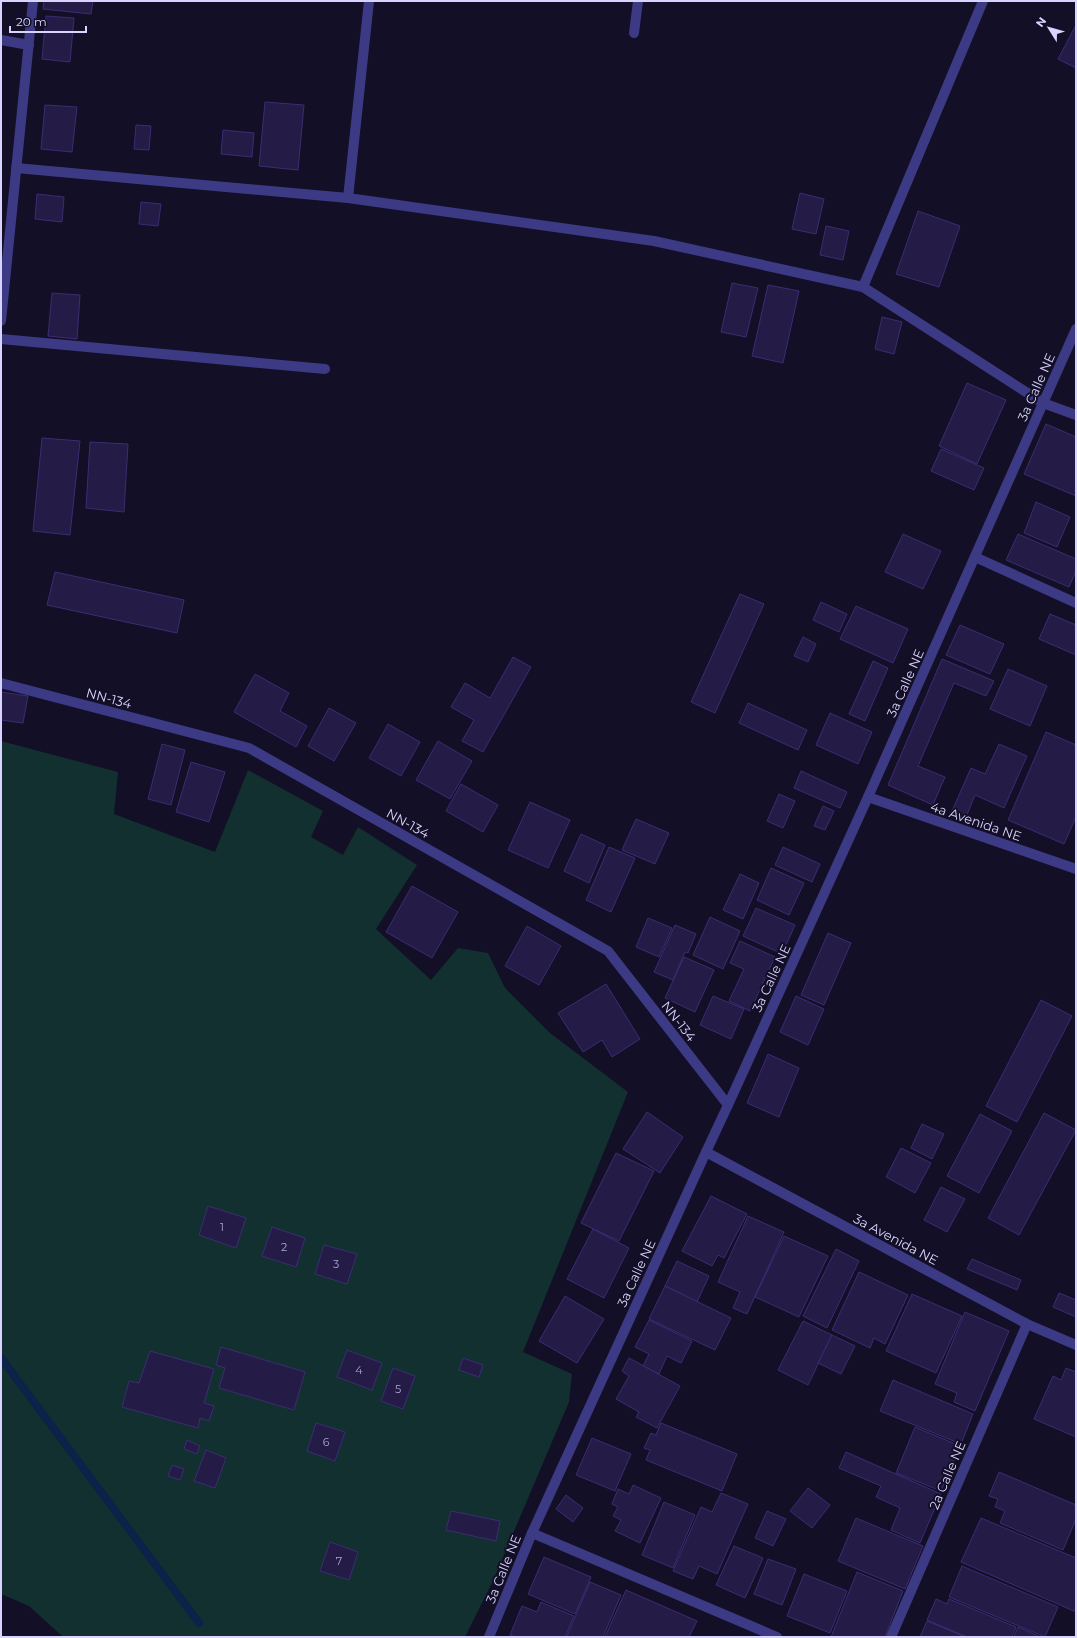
<svg xmlns="http://www.w3.org/2000/svg" width="1077" height="1638" font-family="Montserrat,sans-serif">
	<style>
		.green { fill: #12302f }
		.lines { fill: none; stroke-linecap: round; stroke-linejoin: round }
		.stream { stroke: #0c2248; stroke-width: 8 }
		.building { fill: #241b47; stroke: #3b2d73 }
		.minor { stroke: #3d3a85; stroke-width: 10 }
		.tertiary { stroke: #3d3a85; stroke-width: 10 }
		.labels { text-anchor: middle; dominant-baseline: central; stroke-width: 4; stroke-linejoin: round; paint-order: stroke }
		.number-label { font-size: 11px; fill: #aca6d1 }
		.street-label { font-size: 13px; fill: #d9d4ff; stroke: #130f26 }
	</style>
	<rect width="100%" height="100%" fill="#130f26"/>
	<polygon class="green" points="1,741 118,772 114,814 215,852 248,770 323,811 311,837 343,855 358,827 417,865 376,929 431,980 458,948 488,953 505,988 550,1033 628,1092 523,1352 572,1374 569,1402 492,1583 465,1637 63,1637 29,1606 1,1594"/>
	<g class="lines">
		<polyline class="stream" points="1,1358 199,1623"/>
	</g>
	<g class="building">
		<polygon points="44,1 93,1 91,14 43,9"/>
		<polygon points="46,16 74,18 70,62 42,59"/>
		<polygon points="1076,25 1076,68 1058,59"/>
		<polygon points="265,102 304,105 298,170 259,166"/>
		<polygon points="45,105 77,107 72,152 41,149"/>
		<polygon points="136,125 151,126 149,150 134,149"/>
		<polygon points="223,130 254,133 252,157 221,154"/>
		<polygon points="800,193 824,199 816,234 792,229"/>
		<polygon points="37,194 64,197 62,222 35,219"/>
		<polygon points="141,202 161,204 158,226 139,224"/>
		<polygon points="918,211 960,226 939,287 896,274"/>
		<polygon points="826,226 849,231 843,260 820,255"/>
		<polygon points="732,283 758,288 746,337 721,332"/>
		<polygon points="768,285 799,291 783,363 752,356"/>
		<polygon points="52,293 80,295 77,339 48,336"/>
		<polygon points="882,317 902,322 894,354 875,349"/>
		<polygon points="967,383 1006,400 977,464 939,446"/>
		<polygon points="1046,424 1076,437 1076,496 1024,474"/>
		<polygon points="42,438 80,441 70,535 33,531"/>
		<polygon points="90,442 128,444 124,512 86,508"/>
		<polygon points="941,449 984,468 974,490 931,471"/>
		<polygon points="1036,502 1070,517 1057,547 1024,533"/>
		<polygon points="903,534 941,551 923,589 885,572"/>
		<polygon points="1018,534 1076,559 1076,571 1069,587 1006,560"/>
		<polygon points="55,572 184,600 177,633 47,605"/>
		<polygon points="740,594 764,604 715,713 691,702"/>
		<polygon points="821,602 847,614 839,632 813,620"/>
		<polygon points="856,606 908,629 893,663 840,639"/>
		<polygon points="1050,614 1076,625 1076,655 1039,639"/>
		<polygon points="960,625 1004,644 990,674 946,655"/>
		<polygon points="803,637 816,644 808,662 794,656"/>
		<polygon points="513,657 531,667 483,752 462,741 474,720 451,707 465,683 490,698"/>
		<polygon points="942,659 994,681 986,696 954,683 918,766 945,777 933,805 888,785"/>
		<polygon points="873,661 888,668 865,721 849,714"/>
		<polygon points="1008,669 1047,686 1030,726 990,709"/>
		<polygon points="255,674 289,693 280,711 307,726 296,747 234,712"/>
		<polygon points="1,692 28,696 23,723 1,720"/>
		<polygon points="748,703 807,730 798,750 739,723"/>
		<polygon points="329,708 356,723 334,761 308,746"/>
		<polygon points="830,713 872,732 858,764 816,745"/>
		<polygon points="388,724 420,742 401,776 369,758"/>
		<polygon points="1046,732 1076,745 1076,817 1064,844 1008,820"/>
		<polygon points="438,741 472,761 450,799 416,780"/>
		<polygon points="162,744 185,750 171,805 148,799"/>
		<polygon points="999,744 1027,756 1004,808 975,795 966,817 952,811 971,768 985,774"/>
		<polygon points="191,762 225,772 209,822 176,812"/>
		<polygon points="801,771 847,792 840,808 794,788"/>
		<polygon points="461,784 498,805 483,832 446,811"/>
		<polygon points="779,794 795,801 783,828 767,821"/>
		<polygon points="530,802 570,820 548,868 508,850"/>
		<polygon points="823,806 834,811 825,830 814,826"/>
		<polygon points="636,819 669,833 655,864 622,850"/>
		<polygon points="581,834 605,845 589,883 564,871"/>
		<polygon points="609,847 635,858 611,912 586,900"/>
		<polygon points="783,847 820,864 812,882 775,865"/>
		<polygon points="771,868 804,883 789,915 757,900"/>
		<polygon points="740,874 759,883 743,919 723,910"/>
		<polygon points="412,886 458,912 432,958 386,932"/>
		<polygon points="756,908 795,925 782,954 743,936"/>
		<polygon points="710,917 740,931 723,969 693,955"/>
		<polygon points="648,918 672,928 659,957 636,947"/>
		<polygon points="675,925 696,934 688,953 685,952 673,980 654,972"/>
		<polygon points="527,926 561,946 539,985 505,966"/>
		<polygon points="828,933 851,943 824,1005 801,995"/>
		<polygon points="740,941 775,957 750,1011 729,1001 744,969 730,963"/>
		<polygon points="684,957 714,970 695,1012 665,998"/>
		<polygon points="606,984 640,1039 612,1057 602,1040 583,1052 558,1013"/>
		<polygon points="713,996 744,1009 731,1039 700,1025"/>
		<polygon points="796,996 824,1009 808,1045 780,1032"/>
		<polygon points="1041,1000 1072,1016 1017,1122 986,1106"/>
		<polygon points="768,1054 799,1068 779,1117 747,1103"/>
		<polygon points="647,1112 683,1137 660,1173 623,1149"/>
		<polygon points="1044,1113 1076,1130 1019,1235 988,1218"/>
		<polygon points="980,1114 1012,1131 979,1193 947,1176"/>
		<polygon points="922,1124 944,1134 932,1159 911,1148"/>
		<polygon points="901,1148 931,1163 915,1193 886,1177"/>
		<polygon points="616,1153 654,1171 619,1241 581,1223"/>
		<polygon points="941,1187 965,1199 947,1232 924,1220"/>
		<polygon points="711,1196 747,1214 724,1258 718,1255 712,1266 682,1251"/>
		<polygon points="208,1206 246,1218 236,1248 199,1235"/>
		<polygon points="748,1216 784,1232 747,1314 733,1308 740,1292 718,1282"/>
		<polygon points="272,1227 305,1238 296,1267 262,1256"/>
		<polygon points="593,1229 629,1248 604,1298 567,1279"/>
		<polygon points="784,1236 828,1256 799,1317 755,1297"/>
		<polygon points="324,1245 357,1254 347,1284 315,1274"/>
		<polygon points="836,1249 859,1261 827,1328 803,1316"/>
		<polygon points="972,1259 1021,1280 1017,1290 967,1269"/>
		<polygon points="677,1261 709,1276 697,1302 665,1286"/>
		<polygon points="859,1272 908,1295 885,1344 874,1338 870,1348 832,1330"/>
		<polygon points="665,1286 731,1318 715,1350 649,1319"/>
		<polygon points="1059,1293 1076,1300 1076,1317 1053,1307"/>
		<polygon points="912,1294 962,1316 936,1373 886,1351"/>
		<polygon points="565,1296 604,1319 577,1363 539,1341"/>
		<polygon points="965,1312 1009,1331 975,1411 954,1402 957,1393 935,1384"/>
		<polygon points="649,1320 692,1341 681,1363 667,1356 659,1374 643,1366 649,1354 635,1347"/>
		<polygon points="803,1321 832,1335 808,1385 778,1370"/>
		<polygon points="832,1335 855,1346 841,1374 818,1363"/>
		<polygon points="221,1347 305,1372 294,1410 219,1388 225,1368 216,1365"/>
		<polygon points="347,1350 382,1363 372,1390 337,1377"/>
		<polygon points="150,1351 214,1369 204,1403 214,1406 209,1421 200,1418 198,1428 122,1407 129,1381 139,1383"/>
		<polygon points="463,1358 483,1365 479,1377 459,1370"/>
		<polygon points="629,1358 680,1386 657,1428 636,1417 639,1412 616,1399 629,1376 622,1371"/>
		<polygon points="393,1368 415,1376 403,1409 381,1401"/>
		<polygon points="1066,1368 1076,1372 1076,1437 1034,1419 1053,1376 1061,1380"/>
		<polygon points="893,1380 973,1414 961,1444 880,1411"/>
		<polygon points="316,1423 345,1432 335,1461 307,1451"/>
		<polygon points="661,1423 737,1454 722,1491 646,1460 650,1450 644,1448 651,1433 656,1435"/>
		<polygon points="915,1427 960,1446 941,1491 896,1473"/>
		<polygon points="592,1438 631,1454 615,1491 576,1475"/>
		<polygon points="187,1440 200,1446 197,1454 184,1449"/>
		<polygon points="206,1450 226,1458 215,1488 194,1481"/>
		<polygon points="846,1452 941,1494 920,1543 891,1530 900,1508 876,1497 881,1486 839,1468"/>
		<polygon points="172,1465 184,1469 180,1480 168,1476"/>
		<polygon points="999,1472 1076,1505 1076,1519 1063,1550 1000,1523 1005,1511 995,1507 998,1499 989,1496"/>
		<polygon points="633,1485 661,1498 640,1543 615,1531 621,1520 613,1516 618,1507 612,1504 618,1489 629,1494"/>
		<polygon points="808,1488 830,1505 812,1528 790,1511"/>
		<polygon points="721,1493 748,1504 717,1574 699,1566 693,1579 673,1571 701,1507 712,1512"/>
		<polygon points="566,1495 583,1508 573,1522 556,1509"/>
		<polygon points="664,1502 695,1515 673,1568 642,1555"/>
		<polygon points="451,1511 500,1521 496,1541 446,1530"/>
		<polygon points="767,1511 786,1519 773,1546 755,1538"/>
		<polygon points="856,1518 923,1546 905,1589 838,1561"/>
		<polygon points="981,1518 1076,1558 1076,1612 961,1562"/>
		<polygon points="330,1542 358,1552 349,1580 320,1571"/>
		<polygon points="734,1546 763,1558 745,1598 716,1585"/>
		<polygon points="544,1557 591,1577 575,1614 528,1594"/>
		<polygon points="768,1559 796,1569 782,1605 754,1594"/>
		<polygon points="962,1566 1058,1607 1045,1637 949,1597"/>
		<polygon points="857,1572 903,1591 885,1637 831,1637"/>
		<polygon points="804,1574 847,1591 830,1633 787,1616"/>
		<polygon points="590,1582 621,1595 603,1637 569,1637 567,1636"/>
		<polygon points="626,1590 697,1621 689,1637 605,1637"/>
		<polygon points="936,1599 947,1604 949,1599 1016,1627 1012,1637 967,1637 927,1620"/>
		<polygon points="541,1602 574,1616 565,1637 516,1637 510,1635 522,1606 537,1612"/>
		<polygon points="927,1621 963,1636 963,1637 920,1637"/>
		<polygon points="1018,1627 1040,1637 1014,1637"/>
	</g>
	<g class="lines">
		<g class="minor">
			<polyline points="634,33 638,1"/>
			<polyline points="1,40 29,45"/>
			<polyline points="16,168 348,198 654,241 863,287 1043,403 1076,415"/>
			<polyline points="348,198 369,1"/>
			<polyline points="863,287 983,1"/>
			<polyline points="1,321 33,1"/>
			<polyline points="1,339 325,369"/>
			<polyline points="975,557 1076,603"/>
			<polyline points="868,797 1076,869"/>
			<polyline points="728,1105 868,797 1076,329"/>
			<polyline points="532,1533 777,1637"/>
			<polyline points="489,1637 532,1533 706,1152"/>
			<polyline points="891,1637 1027,1324"/>
		</g>
		<polyline class="tertiary" points="1,683 249,748 608,951 728,1105 706,1152 1027,1324 1076,1345"/>
	</g>
	<g class="labels">
		<g class="number-label">
			<text x="222" y="1227">1</text>
			<text x="284" y="1247">2</text>
			<text x="336" y="1264">3</text>
			<text x="359" y="1370">4</text>
			<text x="398" y="1389">5</text>
			<text x="326" y="1442">6</text>
			<text x="339" y="1561">7</text>
		</g>
		<g class="street-label">
			<text transform="translate(1036 387) rotate(-66)">3a Calle NE</text>
			<text transform="translate(905 683) rotate(-66)">3a Calle NE</text>
			<text transform="translate(109 698) rotate(15)">NN-134</text>
			<text transform="translate(976 821) rotate(19)">4a Avenida NE</text>
			<text transform="translate(408 823) rotate(29)">NN-134</text>
			<text transform="translate(771 978) rotate(-65)">3a Calle NE</text>
			<text transform="translate(679 1021) rotate(52)">NN-134</text>
			<text transform="translate(896 1239) rotate(28)">3a Avenida NE</text>
			<text transform="translate(636 1273) rotate(-65)">3a Calle NE</text>
			<text transform="translate(947 1475) rotate(-67)">2a Calle NE</text>
			<text transform="translate(503 1569) rotate(-68)">3a Calle NE</text>
		</g>
	</g>
	<rect width="1077" height="1638" fill="none" stroke="#d9d4ff" stroke-width="4"/>
	<g transform="translate(1049 28) rotate(307)" stroke="#130f26" stroke-width="3" paint-order="stroke">
	<path d="M0-3L7 15L0 10L-7 15Z" fill="#d9d4ff"/>
	<text y="-6" font-size="11" font-weight="bold" text-anchor="middle" fill="#d9d4ff">N</text>
	</g>
	<path d="M10 26v6h76v-6" fill="none" stroke="#d9d4ff" stroke-width="2"/>
	<text x="16" y="26" font-size="12" fill="#d9d4ff" stroke="#130f26" stroke-width="3" paint-order="stroke">20 m</text>
</svg>
